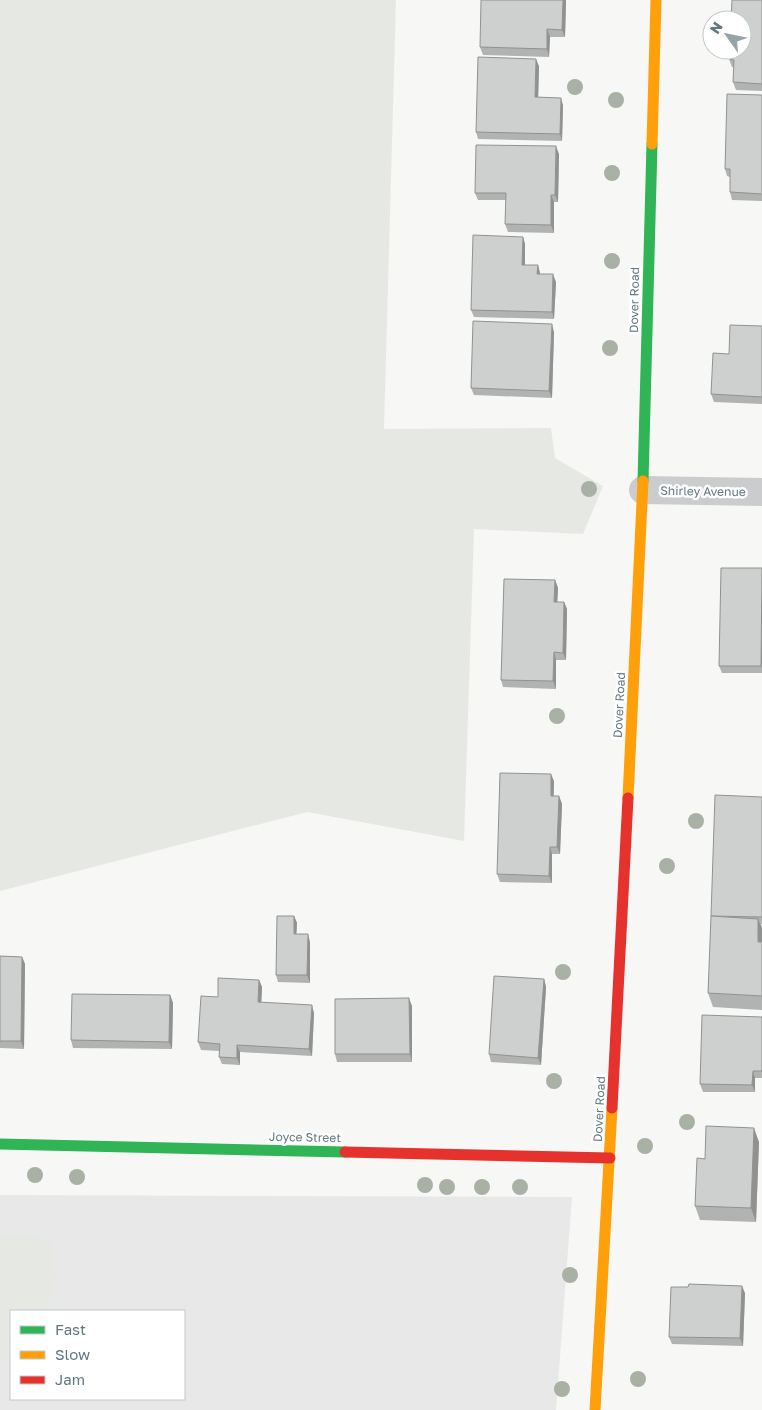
<svg xmlns="http://www.w3.org/2000/svg" width="762" height="1410" font-family="'Golos Text',sans-serif">
	<style>
		.built { fill: #e7e8e7; fill-rule: evenodd }
		.green { fill: #e6e9e3 }
		.lines { fill: none; stroke-linecap: round; stroke-linejoin: round }
		.street { stroke: #cbcccd; stroke-width: 28 }
		.fast { stroke: #30b455; stroke-width: 11 }
		.slow { stroke: #ff9f0a; stroke-width: 11 }
		.jam { stroke: #e5322d; stroke-width: 11 }
		.tree { fill: #a8b1a4 }
		.wall { fill: #b1b3b3 }
		.shaded-wall { fill: #909292 }
		.building { fill: #ced0d0; stroke: #909292 }
		.labels { text-anchor: middle; dominant-baseline: central; stroke-width: 5; stroke-linejoin: round; paint-order: stroke }
		.street-label { font-size: 12px; fill: #627780; stroke: #fff }
	</style>
	<rect width="100%" height="100%" fill="#f7f7f6"/>
	<path class="built" d="M0,1195L572,1197L556,1410H0ZM11,1311H184V1399H11Z"/>
	<g class="green">
		<polygon points="0,0 396,0 384,429 551,428 555,458 603,486 583,534 474,529 464,841 307,812 0,891"/>
		<polygon points="0,1235 50,1239 55,1277 48,1305 44,1311 11,1311 11,1353 0,1361"/>
	</g>
	<g class="lines">
		<polyline class="street" points="643,490 762,492"/>
		<g class="fast">
			<polyline points="643,481 652,144"/>
			<polyline points="0,1144 345,1152"/>
		</g>
		<g class="slow">
			<polyline points="652,144 656,0"/>
			<polyline points="628,798 643,481"/>
			<polyline points="595,1410 612,1108"/>
		</g>
		<g class="jam">
			<polyline points="612,1108 628,798"/>
			<polyline points="345,1152 610,1158"/>
		</g>
	</g>
	<g class="tree">
		<circle cx="575" cy="87" r="8"/>
		<circle cx="616" cy="100" r="8"/>
		<circle cx="612" cy="173" r="8"/>
		<circle cx="612" cy="261" r="8"/>
		<circle cx="610" cy="348" r="8"/>
		<circle cx="589" cy="489" r="8"/>
		<circle cx="557" cy="716" r="8"/>
		<circle cx="696" cy="821" r="8"/>
		<circle cx="667" cy="866" r="8"/>
		<circle cx="563" cy="972" r="8"/>
		<circle cx="554" cy="1081" r="8"/>
		<circle cx="687" cy="1122" r="8"/>
		<circle cx="645" cy="1146" r="8"/>
		<circle cx="35" cy="1175" r="8"/>
		<circle cx="77" cy="1177" r="8"/>
		<circle cx="425" cy="1185" r="8"/>
		<circle cx="447" cy="1187" r="8"/>
		<circle cx="482" cy="1187" r="8"/>
		<circle cx="520" cy="1187" r="8"/>
		<circle cx="570" cy="1275" r="8"/>
		<circle cx="638" cy="1379" r="8"/>
		<circle cx="562" cy="1389" r="8"/>
	</g>
	<g class="wall">
		<polygon points="566,0 565,37 550,37 549,57 483,55 480,47"/>
		<polygon points="762,0 762,91 736,90 733,82 734,67 732,67 729,59"/>
		<polygon points="539,66 538,97 563,105 562,141 478,139 476,132"/>
		<polygon points="762,95 762,201 732,200 730,192 730,177 727,176 725,169"/>
		<polygon points="559,154 558,202 554,202 554,233 508,232 505,224 506,200 478,200 475,193"/>
		<polygon points="523,237 525,244 525,265 538,265 540,274 556,282 554,319 474,317 471,310"/>
		<polygon points="762,326 762,404 714,402 711,394 729,354"/>
		<polygon points="554,332 552,398 474,395 471,388"/>
		<polygon points="762,568 762,673 722,673 719,666"/>
		<polygon points="555,580 558,588 557,602 564,602 567,609 566,660 556,660 556,689 503,687 501,680"/>
		<polygon points="554,781 554,796 559,796 562,804 560,854 552,854 552,883 500,882 497,874"/>
		<polygon points="762,797 762,924 761,924 762,928 762,1010 713,1007 708,993 712,916"/>
		<polygon points="294,916 297,923 296,934 310,942 310,983 278,982 276,975"/>
		<polygon points="0,956 22,957 25,964 24,1049 0,1048"/>
		<polygon points="544,979 546,987 541,1065 491,1062 489,1054"/>
		<polygon points="259,980 262,987 261,1003 314,1013 312,1056 240,1052 240,1065 222,1064 219,1057 219,1051 201,1050 198,1042 218,997"/>
		<polygon points="170,995 173,1003 172,1049 73,1048 71,1040"/>
		<polygon points="412,1006 412,1062 337,1062 335,1054"/>
		<polygon points="762,1017 762,1078 755,1078 755,1092 703,1092 700,1084"/>
		<polygon points="759,1142 756,1222 700,1220 695,1206 705,1159"/>
		<polygon points="745,1293 743,1346 672,1344 669,1337"/>
	</g>
	<g class="shaded-wall">
		<polygon points="563,0 566,0 565,37 562,30"/>
		<polygon points="547,29 550,37 549,57 547,49"/>
		<polygon points="536,59 539,66 538,104 535,97"/>
		<polygon points="561,98 563,105 562,141 560,134"/>
		<polygon points="556,146 559,154 558,202 555,195"/>
		<polygon points="551,195 554,202 554,233 551,225"/>
		<polygon points="523,237 525,244 525,273 522,265"/>
		<polygon points="538,265 540,273 540,281 537,274"/>
		<polygon points="553,274 556,282 554,319 552,312"/>
		<polygon points="552,324 554,332 552,398 549,391"/>
		<polygon points="762,579 762,669 761,666"/>
		<polygon points="555,580 558,588 557,609 554,602"/>
		<polygon points="564,602 567,609 566,660 563,653"/>
		<polygon points="554,652 556,660 556,689 553,681"/>
		<polygon points="551,774 554,781 553,803 551,796"/>
		<polygon points="559,796 562,804 560,854 557,847"/>
		<polygon points="550,847 552,854 552,883 549,876"/>
		<polygon points="294,916 297,923 296,941 294,934"/>
		<polygon points="758,919 762,928 762,953 758,942"/>
		<polygon points="308,934 310,942 310,983 307,975"/>
		<polygon points="22,957 25,964 24,1049 21,1041"/>
		<polygon points="544,979 546,987 541,1065 538,1058"/>
		<polygon points="259,980 262,987 261,1010 258,1002"/>
		<polygon points="170,995 173,1003 172,1049 169,1042"/>
		<polygon points="409,998 412,1006 412,1062 410,1054"/>
		<polygon points="312,1005 314,1013 312,1056 309,1049"/>
		<polygon points="237,1045 240,1052 240,1065 237,1058"/>
		<polygon points="753,1071 755,1078 755,1092 752,1085"/>
		<polygon points="754,1128 759,1142 756,1222 751,1208"/>
		<polygon points="742,1286 745,1293 743,1346 740,1338"/>
	</g>
	<g class="building">
		<polygon points="481,0 563,0 562,30 547,29 547,49 480,47"/>
		<polygon points="732,0 762,0 762,84 733,82 734,60 729,59 730,50 742,50 742,20 731,20"/>
		<polygon points="478,57 536,59 535,97 561,98 560,134 476,132"/>
		<polygon points="727,94 762,95 762,194 730,192 730,169 725,169"/>
		<polygon points="476,145 556,146 555,195 551,195 551,225 505,224 506,193 475,193"/>
		<polygon points="473,235 523,237 522,265 538,265 537,274 553,274 552,312 471,310"/>
		<polygon points="473,321 552,324 549,391 471,388"/>
		<polygon points="730,325 762,326 762,397 711,394 713,353 729,354"/>
		<polygon points="721,568 762,568 761,666 719,666"/>
		<polygon points="504,579 555,580 554,602 564,602 563,653 554,652 553,681 501,680"/>
		<polygon points="500,773 551,774 551,796 559,796 557,847 550,847 549,876 497,874"/>
		<polygon points="715,795 762,797 762,917 711,916"/>
		<polygon points="277,916 294,916 294,934 308,934 307,975 276,975"/>
		<polygon points="711,916 758,919 758,942 762,942 762,996 708,993"/>
		<polygon points="0,956 22,957 21,1041 0,1041"/>
		<polygon points="494,976 544,979 538,1058 489,1054"/>
		<polygon points="218,978 259,980 258,1002 312,1005 309,1049 237,1045 237,1058 219,1057 220,1044 198,1042 201,996 218,997"/>
		<polygon points="72,994 170,995 169,1042 71,1040"/>
		<polygon points="409,998 410,1054 335,1054 335,999"/>
		<polygon points="702,1015 762,1017 762,1071 753,1071 752,1085 700,1084"/>
		<polygon points="706,1126 754,1128 751,1208 695,1206 697,1158 705,1159"/>
		<polygon points="689,1284 742,1286 740,1338 669,1337 671,1287 688,1287"/>
	</g>
	<g class="labels">
		<g class="street-label">
			<text transform="translate(634 300) rotate(-89)">Dover Road</text>
			<text transform="translate(703 491) rotate(1)">Shirley Avenue</text>
			<text transform="translate(619 705) rotate(-87)">Dover Road</text>
			<text transform="translate(599 1109) rotate(-87)">Dover Road</text>
			<text transform="translate(305 1137) rotate(1)">Joyce Street</text>
		</g>
	</g>
	<rect x="10" y="1310" width="175" height="90" fill="#ffffff" stroke="#c0c9cc"/>
	<rect x="20" y="1326" width="25" height="8" fill="#30b455" stroke="#c0c9cc"/>
	<text x="55" y="1335" font-size="15" fill="#627780">Fast</text>
	<rect x="20" y="1351" width="25" height="8" fill="#ff9f0a" stroke="#c0c9cc"/>
	<text x="55" y="1360" font-size="15" fill="#627780">Slow</text>
	<rect x="20" y="1376" width="25" height="8" fill="#e5322d" stroke="#c0c9cc"/>
	<text x="55" y="1385" font-size="15" fill="#627780">Jam</text>
	<g transform="translate(727 35) rotate(303)"><circle r="24" fill="#ffffff" stroke="#c0c9cc"/>
	<path d="M0-4L9 19L0 12L-9 19Z" fill="#96a4a9"/>
	<text y="-8" font-size="14" font-weight="bold" text-anchor="middle" fill="#627780">N</text>
	</g>
</svg>
